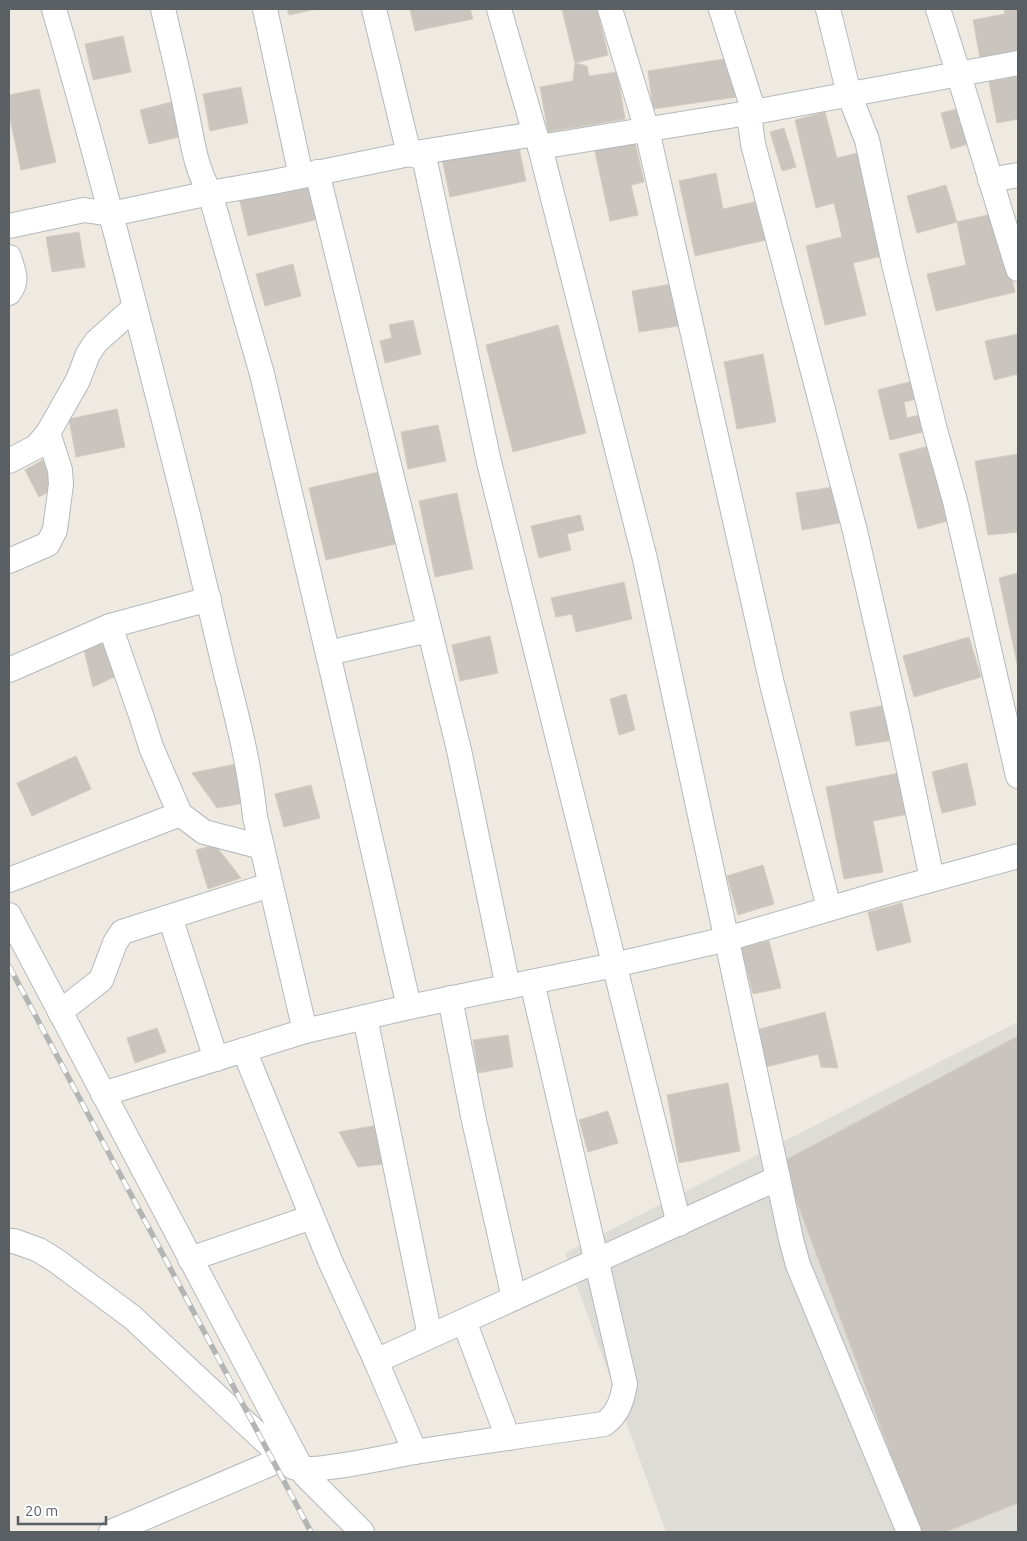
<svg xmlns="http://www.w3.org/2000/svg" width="1027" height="1541" font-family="Ubuntu,sans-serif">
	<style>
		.industrial { fill: #dedcd6 }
		.building { fill: #c9c5be; stroke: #d3cbbf }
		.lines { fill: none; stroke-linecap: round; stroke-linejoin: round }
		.street-casing { stroke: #b4b9bd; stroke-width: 26 }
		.street { stroke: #fff; stroke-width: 24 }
		.rail-casing { stroke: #b3b4b4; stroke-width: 5.5 }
		.rail { stroke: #fff; stroke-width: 4; stroke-dasharray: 11; stroke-linecap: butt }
	</style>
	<rect width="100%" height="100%" fill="#eeeae1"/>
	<polygon class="industrial" points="1018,1022 1018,1532 666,1532 565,1253"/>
	<g class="building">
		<polygon points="287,9 316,9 289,15"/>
		<polygon points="410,9 470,9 473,19 415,31"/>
		<polygon points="562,9 597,9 608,55 575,63"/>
		<polygon points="1004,9 1018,9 1018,50 980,58 973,20 1005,14"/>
		<polygon points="123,36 131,72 93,80 85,44"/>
		<polygon points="730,58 736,97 653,109 648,71"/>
		<polygon points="575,63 587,66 589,76 617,72 625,119 548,132 540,87 573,81"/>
		<polygon points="1018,76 1018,119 997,123 989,82"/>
		<polygon points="241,87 248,123 210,131 203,94"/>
		<polygon points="39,89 56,162 21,170 9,114 9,95"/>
		<polygon points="180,100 188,135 149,144 140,110"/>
		<polygon points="965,107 975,142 951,149 941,113"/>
		<polygon points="825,112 837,158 865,151 890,254 853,263 866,315 825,325 806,246 842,237 834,203 816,208 795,120"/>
		<polygon points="784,128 796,167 782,171 770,132"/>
		<polygon points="634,138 644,182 631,185 638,215 610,221 594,147"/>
		<polygon points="518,143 526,181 450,197 442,159"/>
		<polygon points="716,173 723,209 767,199 775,238 695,256 679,181"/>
		<polygon points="315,180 323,218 248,236 239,197"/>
		<polygon points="946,185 957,222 917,233 907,196"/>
		<polygon points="996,213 1015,292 936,311 927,274 966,265 957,222"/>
		<polygon points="79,232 85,267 52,272 46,237"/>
		<polygon points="293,264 301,296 265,306 256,274"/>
		<polygon points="671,284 678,326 639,332 632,291"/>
		<polygon points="413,320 421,354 385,363 380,341 392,338 389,325"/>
		<polygon points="558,325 586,433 513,452 486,345"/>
		<polygon points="1018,334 1018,374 994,380 985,341"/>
		<polygon points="763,354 776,422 737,429 724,362"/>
		<polygon points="913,381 917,399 904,402 907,418 923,414 927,431 890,440 878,390"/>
		<polygon points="117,409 125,447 76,457 69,419"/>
		<polygon points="438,425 446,461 408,469 401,432"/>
		<polygon points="936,444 955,519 918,529 899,454"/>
		<polygon points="1018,454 1018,532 988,535 975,461"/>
		<polygon points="43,460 57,487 39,497 25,470"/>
		<polygon points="387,470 404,542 326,560 309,488"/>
		<polygon points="839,486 845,522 802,530 796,493"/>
		<polygon points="457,493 473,569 435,577 419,501"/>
		<polygon points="580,515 584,530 567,534 571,550 539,558 531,526"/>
		<polygon points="1018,573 1018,668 999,578"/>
		<polygon points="624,582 632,619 576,632 572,614 556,617 551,598"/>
		<polygon points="103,636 122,673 93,687 83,646"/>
		<polygon points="490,636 498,673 460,681 452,645"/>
		<polygon points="969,637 981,677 914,697 903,656"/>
		<polygon points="626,694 635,730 619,735 610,699"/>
		<polygon points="886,705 893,740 856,746 850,712"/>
		<polygon points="76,756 91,789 32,816 17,783"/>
		<polygon points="241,763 249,802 217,808 192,773"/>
		<polygon points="967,763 976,805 942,813 932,772"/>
		<polygon points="905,772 913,813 873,821 883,872 844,879 826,787"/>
		<polygon points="311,785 320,818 284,827 275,794"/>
		<polygon points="215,845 241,878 208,889 196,850"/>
		<polygon points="763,865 774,904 738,915 727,876"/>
		<polygon points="902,903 911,942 877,951 868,912"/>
		<polygon points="769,941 781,988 753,994 741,948"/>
		<polygon points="825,1012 838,1068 821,1067 818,1054 766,1067 756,1030"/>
		<polygon points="157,1028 166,1052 135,1063 127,1038"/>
		<polygon points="508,1035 513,1067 478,1073 473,1040"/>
		<polygon points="1018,1036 1018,1503 945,1532 920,1532 782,1162"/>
		<polygon points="728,1083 740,1151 679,1163 667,1095"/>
		<polygon points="608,1111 618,1143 588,1152 579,1120"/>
		<polygon points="378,1125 383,1164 358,1167 339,1132"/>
	</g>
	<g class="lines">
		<defs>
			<g id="street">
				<path d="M54,9C103,176 145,346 188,515C201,569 214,623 227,678C239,724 250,769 255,817L305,1031"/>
				<path d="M163,9C171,44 180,79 187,115C193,144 195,166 210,193L262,374L339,701L409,1007"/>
				<polyline points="265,9 301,176"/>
				<polyline points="374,9 409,154 421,157 425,161 489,462 679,1224"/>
				<polyline points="499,9 535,134 540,147 645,559 791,1239 798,1265 909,1532"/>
				<polyline points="610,9 647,130 772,684 829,908"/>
				<polyline points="721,9 754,112 750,122 753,144 855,531 899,723 932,879"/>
				<polyline points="828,9 849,94 867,140 894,264 935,430 955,501 1018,776"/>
				<path d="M938,9C966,95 991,183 1018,269"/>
				<polyline points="540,147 754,112 1018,63"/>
				<polyline points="317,172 459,750 508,987"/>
				<polyline points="990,180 1018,175"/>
				<polyline points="9,226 84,210 111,214 210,193 273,182 409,154 535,134"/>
				<path d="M9,257C13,271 19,280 9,293"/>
				<polyline points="9,461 36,447 48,433 78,380 88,354 96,342 135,307"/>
				<polyline points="9,561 48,544 55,530 61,484 60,470 48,433"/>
				<polyline points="110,626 142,718 151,747 180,814 204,832 262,847"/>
				<polyline points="328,653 429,630"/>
				<polyline points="9,670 110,626 209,599"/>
				<polyline points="9,880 180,814"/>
				<polyline points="9,915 305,1475 362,1532"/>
				<polyline points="170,917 216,1059"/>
				<polyline points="450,998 473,1116 514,1298"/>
				<polyline points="60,1012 101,980 115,943 122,932 270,885"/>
				<polyline points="365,1017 430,1336"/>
				<polyline points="244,1050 331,1263 376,1361 415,1452"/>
				<polyline points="103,1094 305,1031 409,1007 614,965 727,939 883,893 1018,856"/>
				<path d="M9,1241H14L39,1250L58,1262L132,1317L293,1467C309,1475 392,1456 414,1452C477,1442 541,1433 604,1424C618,1414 622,1401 625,1384L532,982"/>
				<polyline points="190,1259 312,1217"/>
				<polyline points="464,1321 508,1438"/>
				<polyline points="376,1361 778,1178"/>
				<polyline points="111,1532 284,1458"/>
			</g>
		</defs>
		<use href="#street" class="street-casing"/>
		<use href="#street" class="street"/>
		<defs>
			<polyline id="rail" points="9,966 311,1532"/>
		</defs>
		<use href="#rail" class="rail-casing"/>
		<use href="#rail" class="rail"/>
	</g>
	<rect width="1027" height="1541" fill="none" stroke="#5a5f63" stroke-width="20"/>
	<path d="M18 1516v8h88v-8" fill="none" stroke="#5a5f63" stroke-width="2.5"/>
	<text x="25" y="1516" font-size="15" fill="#5a5f63" stroke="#ffffff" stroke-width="4" paint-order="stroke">20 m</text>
</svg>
